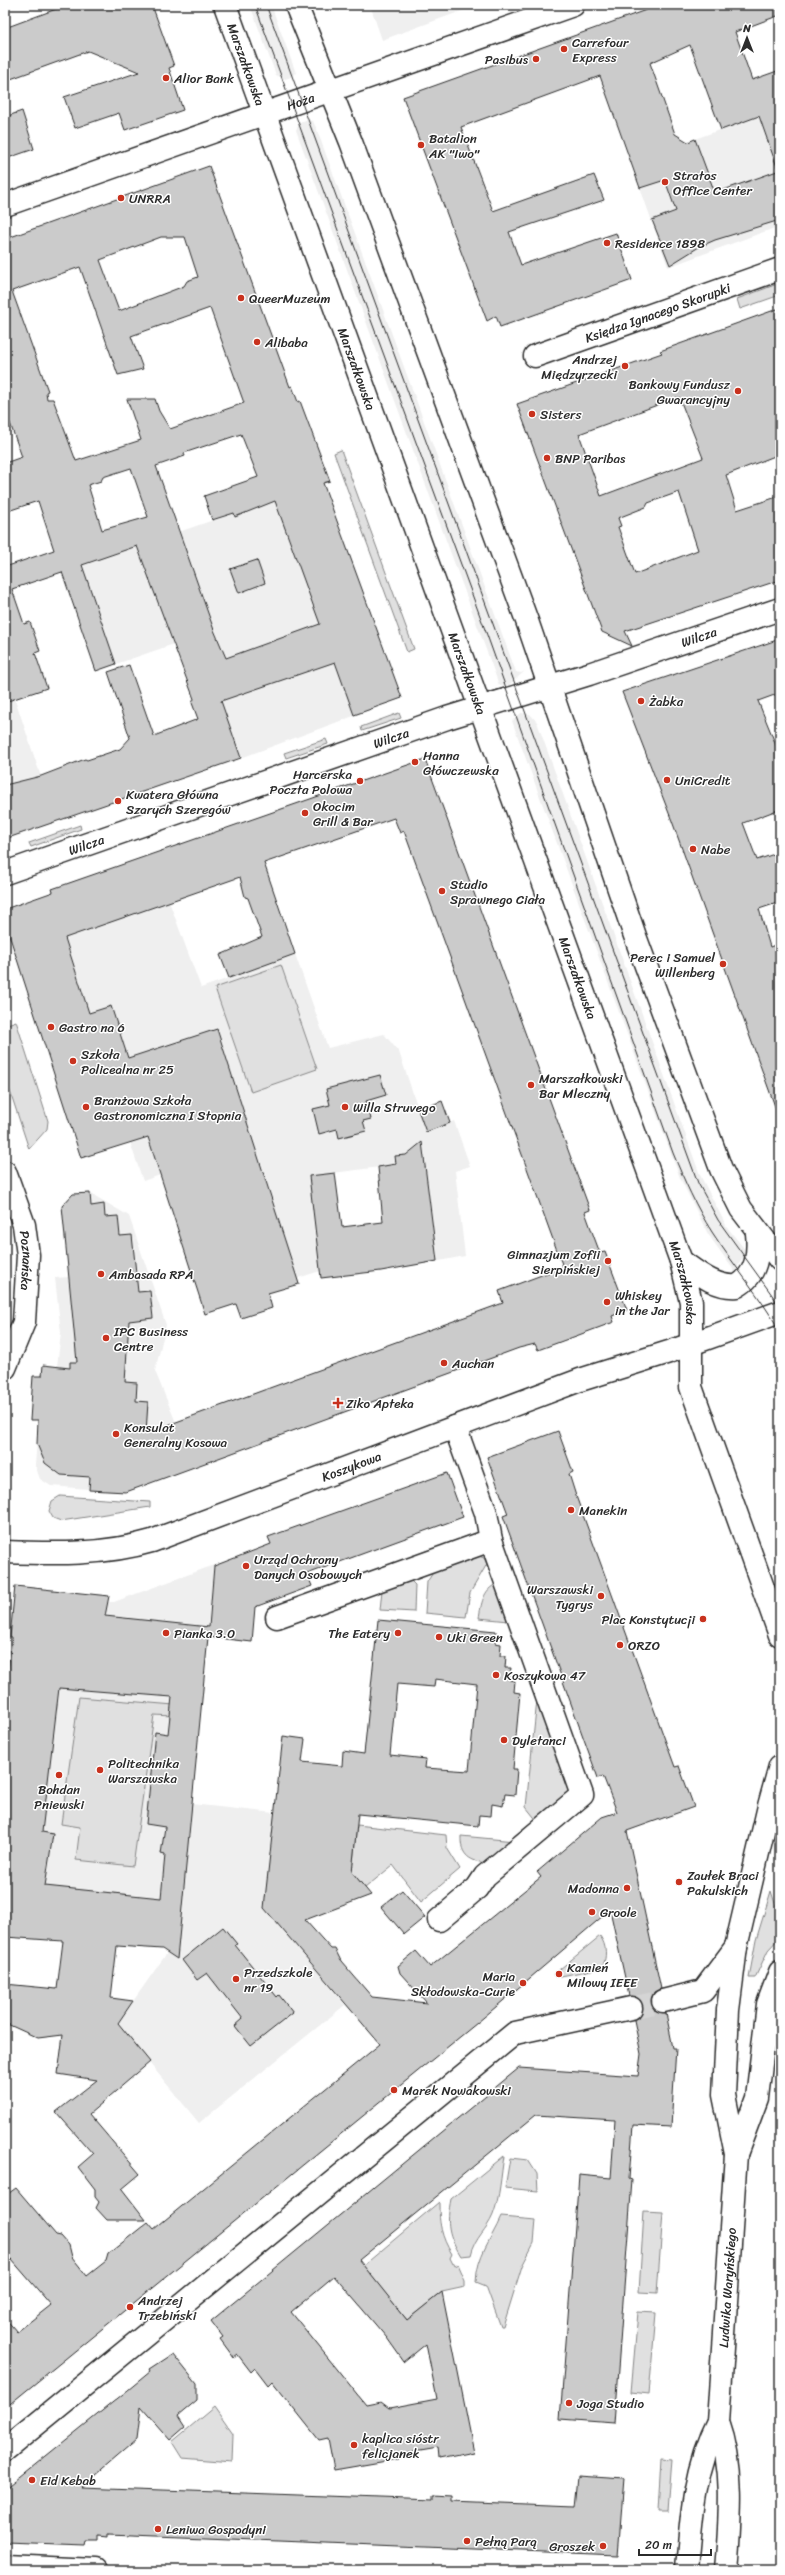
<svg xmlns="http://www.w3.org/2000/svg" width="785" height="2575" font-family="Sriracha,sans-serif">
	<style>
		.built { fill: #efefef }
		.green { fill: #e0e0e0; stroke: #868686 }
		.building { fill: #cbcbcb; stroke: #2b2b2b; fill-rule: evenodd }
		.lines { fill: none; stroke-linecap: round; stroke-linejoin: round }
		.minor-tunnel { stroke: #d5d5d5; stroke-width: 22; stroke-dasharray: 22 11; stroke-linecap: butt }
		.minor-casing { stroke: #2b2b2b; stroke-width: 25 }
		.major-casing { stroke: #2b2b2b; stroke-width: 25 }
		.minor { stroke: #fff; stroke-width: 22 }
		.major { stroke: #fff; stroke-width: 22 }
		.tram { stroke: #2b2b2b; stroke-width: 1 }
		.poi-dot { fill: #c8321e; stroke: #fff; stroke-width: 1.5 }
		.labels { text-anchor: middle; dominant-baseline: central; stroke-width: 3; stroke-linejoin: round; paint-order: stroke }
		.poi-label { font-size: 13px; fill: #2b2b2b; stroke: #fff; text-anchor: start }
		.street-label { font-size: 13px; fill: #2b2b2b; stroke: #fff }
	</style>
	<rect width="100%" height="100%" fill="#fff"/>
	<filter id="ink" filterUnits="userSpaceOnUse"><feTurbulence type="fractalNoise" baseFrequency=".025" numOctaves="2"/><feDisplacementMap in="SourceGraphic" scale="8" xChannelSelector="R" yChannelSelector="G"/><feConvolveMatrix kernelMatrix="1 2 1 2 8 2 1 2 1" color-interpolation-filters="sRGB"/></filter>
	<g filter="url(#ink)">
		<g class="built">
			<polygon points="250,5 271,5 296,73 291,77 285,79 276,75"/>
			<polygon points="370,5 478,5 382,40"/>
			<polygon points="780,96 780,226 668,267 631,162 742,122"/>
			<polygon points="306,120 313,121 317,130 516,672 521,673 525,671 509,685 499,685 296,130 300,122"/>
			<polygon points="275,501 343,536 402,698 241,758 197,636 96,671 62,572 234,513 235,516"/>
			<polygon points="15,699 56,822 5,839 5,702"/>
			<polygon points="521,713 530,714 537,722 700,1175 727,1227 746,1251 735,1272 708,1234 680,1178 512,721"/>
			<polygon points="149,855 152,855 201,988 295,954 328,1048 384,1034 399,1052 426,1132 454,1121 470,1166 455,1171 465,1256 413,1266 396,1165 309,1176 320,1271 298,1278 299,1284 205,1314 160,1175 143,1181 130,1142 81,1158 5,922 5,909 54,894 52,889"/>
			<polygon points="90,1193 129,1216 166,1325 155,1371 194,1467 126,1492 51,1486 40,1479 35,1465 43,1365 57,1366 61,1333 55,1278 69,1277 62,1209 67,1199 74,1194"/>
			<polygon points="214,1565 191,1804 275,1813 265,1905 263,1906 345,2005 199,2123 117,2024 179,1936 181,1924 5,1912 5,1678 12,1638 10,1637 15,1586 109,1596 108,1602 114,1602"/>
		</g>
		<g class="green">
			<polygon points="780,283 780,295 740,309 737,299"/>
			<polygon points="341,450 414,649 407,652 334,453"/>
			<polygon points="399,713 401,718 362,731 361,727"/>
			<polygon points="326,739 328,744 286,758 284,753"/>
			<polygon points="80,825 81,829 31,847 29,843"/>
			<polygon points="281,965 317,1069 251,1092 215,988"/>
			<polygon points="16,1021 48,1121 47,1129 29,1149 5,1076 5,1025"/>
			<polygon points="60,1496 150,1502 150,1507 61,1521 53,1518 49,1511 52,1501"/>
			<polygon points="479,1556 484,1558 487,1564 470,1593 466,1617 425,1613 427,1582 436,1568"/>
			<polygon points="410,1580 415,1585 414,1612 380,1610 382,1590"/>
			<path d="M497,1584L509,1621L479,1618C481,1605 483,1589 497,1584Z"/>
			<polygon points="79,1697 174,1705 173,1716 154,1715 133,1866 76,1860 80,1827 61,1824"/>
			<polygon points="537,1700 572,1794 538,1822 526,1807"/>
			<polygon points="357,1825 446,1835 447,1848 460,1869 421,1902 393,1865 365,1888 352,1872"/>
			<path d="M461,1836L515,1841L488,1863C471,1862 460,1856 461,1836Z"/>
			<polygon points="771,1891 780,1919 780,1937 768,1950 755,1978 749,1978 756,1940"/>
			<path d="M600,1936C607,1946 607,1957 602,1968L556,1977L554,1974Z"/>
			<path d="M504,2156C501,2175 500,2197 493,2215C487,2230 475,2237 471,2255L461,2256C448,2235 446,2224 451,2199Z"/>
			<polygon points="510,2158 528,2160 537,2174 538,2191 505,2188"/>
			<path d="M439,2202C439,2223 441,2237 452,2254L450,2258L454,2266L458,2264L465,2280V2287L442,2292L407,2320L363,2266Z"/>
			<polygon points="644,2211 663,2212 657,2293 639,2292"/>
			<path d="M501,2217L536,2220L534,2243L522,2266L503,2327H501L486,2286L476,2282C477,2255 491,2240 501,2217Z"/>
			<polygon points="638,2312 656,2313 649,2394 631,2392"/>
			<polygon points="214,2407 233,2434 232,2462 182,2458 172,2442"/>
			<polygon points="661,2458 672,2459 668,2512 658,2512"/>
		</g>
		<g class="building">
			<polygon points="67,5 152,5 174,66 169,68 183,110 125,130 119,113 75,128 64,97 139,72 88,51 5,81 5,28"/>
			<polygon points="660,5 780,5 780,15 735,32 752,80 780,70 780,166 777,167 759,116 721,130 690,45 650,63 675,134 688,142 695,139 715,193 780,170 780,220 715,240 699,247 670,265 652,220 676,211 665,180 640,188 600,76 461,127 493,211 594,175 604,200 509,232 521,265 616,233 632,280 500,327 496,316 487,321 403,97"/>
			<polygon points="22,111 34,149 5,159 5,117"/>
			<path d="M209,166L290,387L292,386L298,402L300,401L330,481L323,483L402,698L354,715L335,662L221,701L241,758L5,839V785L41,776L85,759L87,760L120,749L130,738L108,672L129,665L154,736L198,719L192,703L194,699L137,546L82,565L116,664L96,671L62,572L12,589L24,624L30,622L40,651L35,653L47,688L5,702V567L54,550L38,501L5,512V463L22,457L5,409V239ZM161,237H185L198,277L187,281L184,286L119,311L100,260ZM80,267L118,375L143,369L131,336L210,308L244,403L170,429L159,411L155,399H127L141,440L76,461L53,399H47L46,392L48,391L12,291ZM241,434L258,477L204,496L212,520L234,513L235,517L275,501L320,624L226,658L214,630L156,466L185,456L184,453ZM131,468L148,517L102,530L88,485L101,481L103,477Z"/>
			<path d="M780,308V454L726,475L737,510L780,496V580L625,631L632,646L602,632L517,404L662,353L660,351ZM679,397L703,458L601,496L579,434ZM679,492L698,550L635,574L618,527L621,526L618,518L646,507L648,503Z"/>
			<polygon points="257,560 265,583 239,593 230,569"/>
			<polygon points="780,639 780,693 758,701 780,755 780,809 743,823 757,860 780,852 780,902 759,909 770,947 780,943 780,1112 777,1112 672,821 622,692"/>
			<polygon points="425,759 590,1210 585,1212 594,1237 600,1253 605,1252 627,1310 612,1316 614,1322 538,1350 535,1344 519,1348 126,1492 89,1490 90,1477 61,1475 45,1463 37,1444 38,1420 30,1420 33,1376 42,1376 43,1365 70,1368 70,1362 77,1362 62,1206 73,1194 90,1193 91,1206 104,1204 105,1217 118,1216 120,1236 132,1235 138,1292 150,1291 153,1318 129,1321 125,1382 137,1383 136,1401 148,1402 146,1433 503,1303 499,1291 563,1267 404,831 400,833 394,818 264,863 295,954 229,978 220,955 262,937 248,898 245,897 240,877 65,938 89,1013 111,1006 128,1058 217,1029 299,1284 268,1293 272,1308 241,1318 236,1304 205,1314 148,1137 81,1158 5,922 5,909 53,892 52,889"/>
			<polygon points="380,1075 386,1095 366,1101 371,1119 363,1121 366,1131 339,1138 337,1129 319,1134 313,1109 330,1105 326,1089"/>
			<polygon points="442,1101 450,1123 426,1132 418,1110"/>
			<polygon points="422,1142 437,1261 381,1271 321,1278 309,1176 335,1173 342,1227 383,1222 378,1167 396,1164 395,1156 406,1155"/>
			<path d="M558,1431L573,1472L569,1474L576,1496L675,1767L679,1766L694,1807L627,1831L661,1989L654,1992L651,2004L654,2010L666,2013L673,2048H676L671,2127L633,2125L629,2179L632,2180L614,2423L560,2419L579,2175L611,2178L615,2120L536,2115L359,2260L407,2320L442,2292L474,2452L439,2459L438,2448L397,2455L398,2459L334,2470L328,2438L319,2440L272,2381L268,2385L255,2368L251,2372L238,2355L234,2358L220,2339L223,2337L211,2321L519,2068L638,2076L641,2054L634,2020L640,2017L643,2006L640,1999L629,1996L610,1910L477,2023L5,2408V2318L17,2332L51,2305L5,2252V2196L16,2188L56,2235L61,2236L69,2245L72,2257L87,2276L106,2261L108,2254L148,2222L154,2229L380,2044L264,1908L283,1736L305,1739L302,1762L342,1766L343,1751L364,1754L378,1620L496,1631L495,1643L501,1644L500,1656H506L505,1668H511L509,1680L515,1681L514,1692L520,1693L513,1769H517L515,1795L505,1794L503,1806L492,1804L491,1816L479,1815L478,1826L358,1814L352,1872L371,1895L305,1920L331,1949H335L341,1961L372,1997L427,2003L400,1973L398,1966L416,1951L430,1967L541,1877L537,1872L602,1817L617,1812L603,1776L598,1778L503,1516L508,1514L487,1457ZM435,1679L477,1684L469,1771L425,1768L426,1759L390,1755L397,1684L434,1687ZM334,2276L387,2338L404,2362L426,2344L437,2399L389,2408L381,2402L366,2405L291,2312Z"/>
			<path d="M447,1473L463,1517L307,1574L312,1586L255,1607L252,1642L208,1637L177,1959L162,1949L117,1946L111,1998L133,2001L118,2023L150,2062L89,2114L140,2174L122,2189L146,2220H107L96,2208L99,2202L95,2197V2189L78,2167L93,2154L56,2112L97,2080L58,2074L63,2035L38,2038L5,2023V1984L57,1989L63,1941L5,1937V1678H7L12,1637H10L15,1586L109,1596L105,1616L209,1627L214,1566L271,1544L268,1537ZM59,1688L172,1697L168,1734L155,1732L146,1824L165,1827L161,1854L165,1855L161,1898L45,1886L53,1834L42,1832Z"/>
			<polygon points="402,1890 425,1917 404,1934 381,1907"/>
			<polygon points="223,1927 237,1944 235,1945 277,1997 279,1995 293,2013 251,2046 235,2026 243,2019 207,1973 197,1980 182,1960"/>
			<polygon points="173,2354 197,2384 197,2400 178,2416 185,2427 170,2440 141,2407 137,2439 81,2487 434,2500 434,2495 452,2496 452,2501 575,2506 578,2476 624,2479 618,2555 108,2534 108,2537 99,2536 99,2541 87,2541 86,2545 5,2542 5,2489 128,2390 151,2371 150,2369"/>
		</g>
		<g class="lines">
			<polyline class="minor-tunnel" points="631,2008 663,2001"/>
			<defs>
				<g id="minor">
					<path id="s1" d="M5,205L573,5"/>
					<path id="s2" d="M535,356L780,269"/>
					<path id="s3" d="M5,873L447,718L589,674L780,609"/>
					<path id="s4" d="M5,1172L24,1225L28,1255L24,1322L5,1368"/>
					<path id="s5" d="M5,1552C55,1554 104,1555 152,1541L580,1380L669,1352L780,1312"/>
					<polyline points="277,1617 491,1540"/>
					<polyline points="439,1920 477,1888 485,1876 582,1795 491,1540 486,1513 455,1427"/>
					<polyline points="663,2001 703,1991 736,1947"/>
					<polyline points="5,2450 515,2033 631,2008"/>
					<polyline points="5,2566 96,2570"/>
				</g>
				<g id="major">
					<path id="s6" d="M225,5L681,1261L691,1302V1387L780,1635"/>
					<polyline points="296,5 351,142 527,621 635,936 721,1169 741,1209 780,1260"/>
					<path d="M681,1261C698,1273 716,1288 737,1286C757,1275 759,1254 757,1233"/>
					<polyline points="736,2154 757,2098 768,2004 780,1972"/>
					<path d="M718,2422C735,2469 730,2520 726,2570"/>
					<path id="s7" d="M687,2570C691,2519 694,2468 718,2422L736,2154L724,2095L728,2010L736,1947L769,1806L780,1766"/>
				</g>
			</defs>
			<use href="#minor" class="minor-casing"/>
			<use href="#major" class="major-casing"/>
			<use href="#minor" class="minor"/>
			<use href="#major" class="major"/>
			<g class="tram">
				<path d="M255,5L487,635L673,1153C684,1180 696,1207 712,1232C734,1266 760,1296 780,1331"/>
				<polyline points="266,5 698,1183 718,1220 780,1306"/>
				<polyline points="5,2567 94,2570"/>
			</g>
		</g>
	</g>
	<g class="poi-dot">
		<circle cx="564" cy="49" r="4"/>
		<circle cx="536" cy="59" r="4"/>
		<circle cx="166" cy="78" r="4"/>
		<circle cx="421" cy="145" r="4"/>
		<circle cx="665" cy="182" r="4"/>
		<circle cx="121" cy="198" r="4"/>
		<circle cx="607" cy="243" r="4"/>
		<circle cx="241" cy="298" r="4"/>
		<circle cx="257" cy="342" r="4"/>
		<circle cx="625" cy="366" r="4"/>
		<circle cx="738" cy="391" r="4"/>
		<circle cx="532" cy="414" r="4"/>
		<circle cx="547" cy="458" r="4"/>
		<circle cx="641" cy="701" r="4"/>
		<circle cx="415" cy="762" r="4"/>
		<circle cx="667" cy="780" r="4"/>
		<circle cx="360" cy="781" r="4"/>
		<circle cx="118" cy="801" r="4"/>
		<circle cx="305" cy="813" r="4"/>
		<circle cx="693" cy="849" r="4"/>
		<circle cx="442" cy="891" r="4"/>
		<circle cx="723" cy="964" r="4"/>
		<circle cx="51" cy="1027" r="4"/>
		<circle cx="73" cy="1061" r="4"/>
		<circle cx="531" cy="1085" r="4"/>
		<circle cx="86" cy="1107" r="4"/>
		<circle cx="345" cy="1107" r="4"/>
		<circle cx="608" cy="1261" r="4"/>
		<circle cx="101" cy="1274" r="4"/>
		<circle cx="607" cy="1302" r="4"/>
		<circle cx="106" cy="1338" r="4"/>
		<circle cx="444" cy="1363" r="4"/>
		<path d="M336 1397h4v4h4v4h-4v4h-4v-4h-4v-4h4z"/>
		<circle cx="116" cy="1434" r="4"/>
		<circle cx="571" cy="1510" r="4"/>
		<circle cx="246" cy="1566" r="4"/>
		<circle cx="601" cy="1596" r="4"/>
		<circle cx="703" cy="1619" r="4"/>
		<circle cx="166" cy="1633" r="4"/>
		<circle cx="398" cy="1633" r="4"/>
		<circle cx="439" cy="1637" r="4"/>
		<circle cx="620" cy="1645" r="4"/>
		<circle cx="496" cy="1675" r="4"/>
		<circle cx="504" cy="1740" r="4"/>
		<circle cx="100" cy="1770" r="4"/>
		<circle cx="59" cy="1775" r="4"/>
		<circle cx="679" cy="1882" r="4"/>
		<circle cx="627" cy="1888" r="4"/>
		<circle cx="592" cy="1912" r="4"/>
		<circle cx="559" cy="1974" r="4"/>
		<circle cx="236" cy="1979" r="4"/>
		<circle cx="523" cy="1983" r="4"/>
		<circle cx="394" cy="2090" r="4"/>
		<circle cx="130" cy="2307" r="4"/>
		<circle cx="569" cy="2403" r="4"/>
		<circle cx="354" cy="2445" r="4"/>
		<circle cx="32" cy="2480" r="4"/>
		<circle cx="158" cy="2529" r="4"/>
		<circle cx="467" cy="2541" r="4"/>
		<circle cx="603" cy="2546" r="4"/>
	</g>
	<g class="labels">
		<g class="poi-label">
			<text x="572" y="42">Carrefour<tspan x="572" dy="15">Express</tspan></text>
			<text x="528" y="59" text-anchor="end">Pasibus</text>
			<text x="174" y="78">Alior Bank</text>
			<text x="429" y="138">Batalion<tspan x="429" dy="15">AK "Iwo"</tspan></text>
			<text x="673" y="175">Stratos<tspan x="673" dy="15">Office Center</tspan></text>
			<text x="129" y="198">UNRRA</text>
			<text x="615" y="243">Residence 1898</text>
			<text x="249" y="298">QueerMuzeum</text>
			<text x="265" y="342">Alibaba</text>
			<text x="617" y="359" text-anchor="end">Andrzej<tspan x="617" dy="15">Międzyrzecki</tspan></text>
			<text x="730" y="384" text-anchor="end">Bankowy Fundusz<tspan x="730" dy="15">Gwarancyjny</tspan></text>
			<text x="540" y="414">Sisters</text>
			<text x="555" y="458">BNP Paribas</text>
			<text x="649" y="701">Żabka</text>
			<text x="423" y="755">Hanna<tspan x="423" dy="15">Główczewska</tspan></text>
			<text x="352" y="774" text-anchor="end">Harcerska<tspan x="352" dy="15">Poczta Polowa</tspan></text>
			<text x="675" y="780">UniCredit</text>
			<text x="126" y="794">Kwatera Główna<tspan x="126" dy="15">Szarych Szeregów</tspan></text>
			<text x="313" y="806">Okocim<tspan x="313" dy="15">Grill &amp; Bar</tspan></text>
			<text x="701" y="849">Nabe</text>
			<text x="450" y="884">Studio<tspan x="450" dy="15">Sprawnego Ciała</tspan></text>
			<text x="715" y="957" text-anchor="end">Perec i Samuel<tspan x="715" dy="15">Willenberg</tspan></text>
			<text x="59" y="1027">Gastro na 6</text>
			<text x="81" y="1054">Szkoła<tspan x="81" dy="15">Policealna nr 25</tspan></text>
			<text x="539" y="1078">Marszałkowski<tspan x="539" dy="15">Bar Mleczny</tspan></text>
			<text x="94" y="1100">Branżowa Szkoła<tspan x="94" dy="15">Gastronomiczna I Stopnia</tspan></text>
			<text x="353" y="1107">Willa Struvego</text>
			<text x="600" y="1254" text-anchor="end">Gimnazjum Zofii<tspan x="600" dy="15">Sierpińskiej</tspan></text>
			<text x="109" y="1274">Ambasada RPA</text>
			<text x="615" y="1295">Whiskey<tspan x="615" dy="15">in the Jar</tspan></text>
			<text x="114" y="1331">IPC Business<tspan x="114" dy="15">Centre</tspan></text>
			<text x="452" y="1363">Auchan</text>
			<text x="346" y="1403">Ziko Apteka</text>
			<text x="124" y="1427">Konsulat<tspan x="124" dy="15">Generalny Kosowa</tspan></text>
			<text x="579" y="1510">Manekin</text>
			<text x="254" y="1559">Urząd Ochrony<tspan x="254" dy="15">Danych Osobowych</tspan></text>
			<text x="593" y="1589" text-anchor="end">Warszawski<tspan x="593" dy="15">Tygrys</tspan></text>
			<text x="695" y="1619" text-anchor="end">Plac Konstytucji</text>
			<text x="174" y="1633">Pianka 3.0</text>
			<text x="390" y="1633" text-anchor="end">The Eatery</text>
			<text x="447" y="1637">Uki Green</text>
			<text x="628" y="1645">ORZO</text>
			<text x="504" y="1675">Koszykowa 47</text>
			<text x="512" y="1740">Dyletanci</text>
			<text x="108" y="1763">Politechnika<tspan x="108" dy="15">Warszawska</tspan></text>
			<text x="59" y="1789" text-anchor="middle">Bohdan<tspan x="59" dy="15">Pniewski</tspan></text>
			<text x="687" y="1875">Zaułek Braci<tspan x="687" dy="15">Pakulskich</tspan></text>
			<text x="619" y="1888" text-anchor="end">Madonna</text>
			<text x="600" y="1912">Groole</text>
			<text x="567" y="1967">Kamień<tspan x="567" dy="15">Milowy IEEE</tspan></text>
			<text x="244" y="1972">Przedszkole<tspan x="244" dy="15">nr 19</tspan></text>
			<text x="515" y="1976" text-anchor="end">Maria<tspan x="515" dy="15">Skłodowska-Curie</tspan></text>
			<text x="402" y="2090">Marek Nowakowski</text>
			<text x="138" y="2300">Andrzej<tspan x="138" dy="15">Trzebiński</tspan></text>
			<text x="577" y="2403">Joga Studio</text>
			<text x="362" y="2438">kaplica sióstr<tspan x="362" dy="15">felicjanek</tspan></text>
			<text x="40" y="2480">Eid Kebab</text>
			<text x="166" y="2529">Leniwa Gospodyni</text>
			<text x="475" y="2541">Pełną Parą</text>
			<text x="595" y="2546" text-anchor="end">Groszek</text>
		</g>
		<g class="street-label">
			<text stroke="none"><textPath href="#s6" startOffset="63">Marszałkowska</textPath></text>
			<text stroke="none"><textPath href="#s1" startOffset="313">Hoża</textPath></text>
			<text stroke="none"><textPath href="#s2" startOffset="130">Księdza Ignacego Skorupki</textPath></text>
			<text stroke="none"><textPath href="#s6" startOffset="387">Marszałkowska</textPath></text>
			<text stroke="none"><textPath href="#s3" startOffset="733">Wilcza</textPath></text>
			<text stroke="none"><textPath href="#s6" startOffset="711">Marszałkowska</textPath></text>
			<text stroke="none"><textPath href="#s3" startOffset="409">Wilcza</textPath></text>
			<text stroke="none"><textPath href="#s3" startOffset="86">Wilcza</textPath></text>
			<text stroke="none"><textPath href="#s6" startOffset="1035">Marszałkowska</textPath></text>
			<text stroke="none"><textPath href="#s4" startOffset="92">Poznańska</textPath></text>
			<text stroke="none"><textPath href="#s6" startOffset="1358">Marszałkowska</textPath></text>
			<text stroke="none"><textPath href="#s5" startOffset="361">Koszykowa</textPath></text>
			<text stroke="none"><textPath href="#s7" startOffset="287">Ludwika Waryńskiego</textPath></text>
		</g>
	</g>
	<rect width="785" height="2575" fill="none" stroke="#fff" stroke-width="20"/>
	<rect x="10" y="10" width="765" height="2555" fill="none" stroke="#2b2b2b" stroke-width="1.5" filter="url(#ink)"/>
	<g transform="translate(747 38)" stroke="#ffffff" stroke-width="3" paint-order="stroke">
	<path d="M0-3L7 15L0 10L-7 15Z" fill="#2b2b2b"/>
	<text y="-6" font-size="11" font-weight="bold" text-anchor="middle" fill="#2b2b2b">N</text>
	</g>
	<path d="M639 2549v6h72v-6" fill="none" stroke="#2b2b2b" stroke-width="2"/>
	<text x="645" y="2549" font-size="12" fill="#2b2b2b" stroke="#ffffff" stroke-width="3" paint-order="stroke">20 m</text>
</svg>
